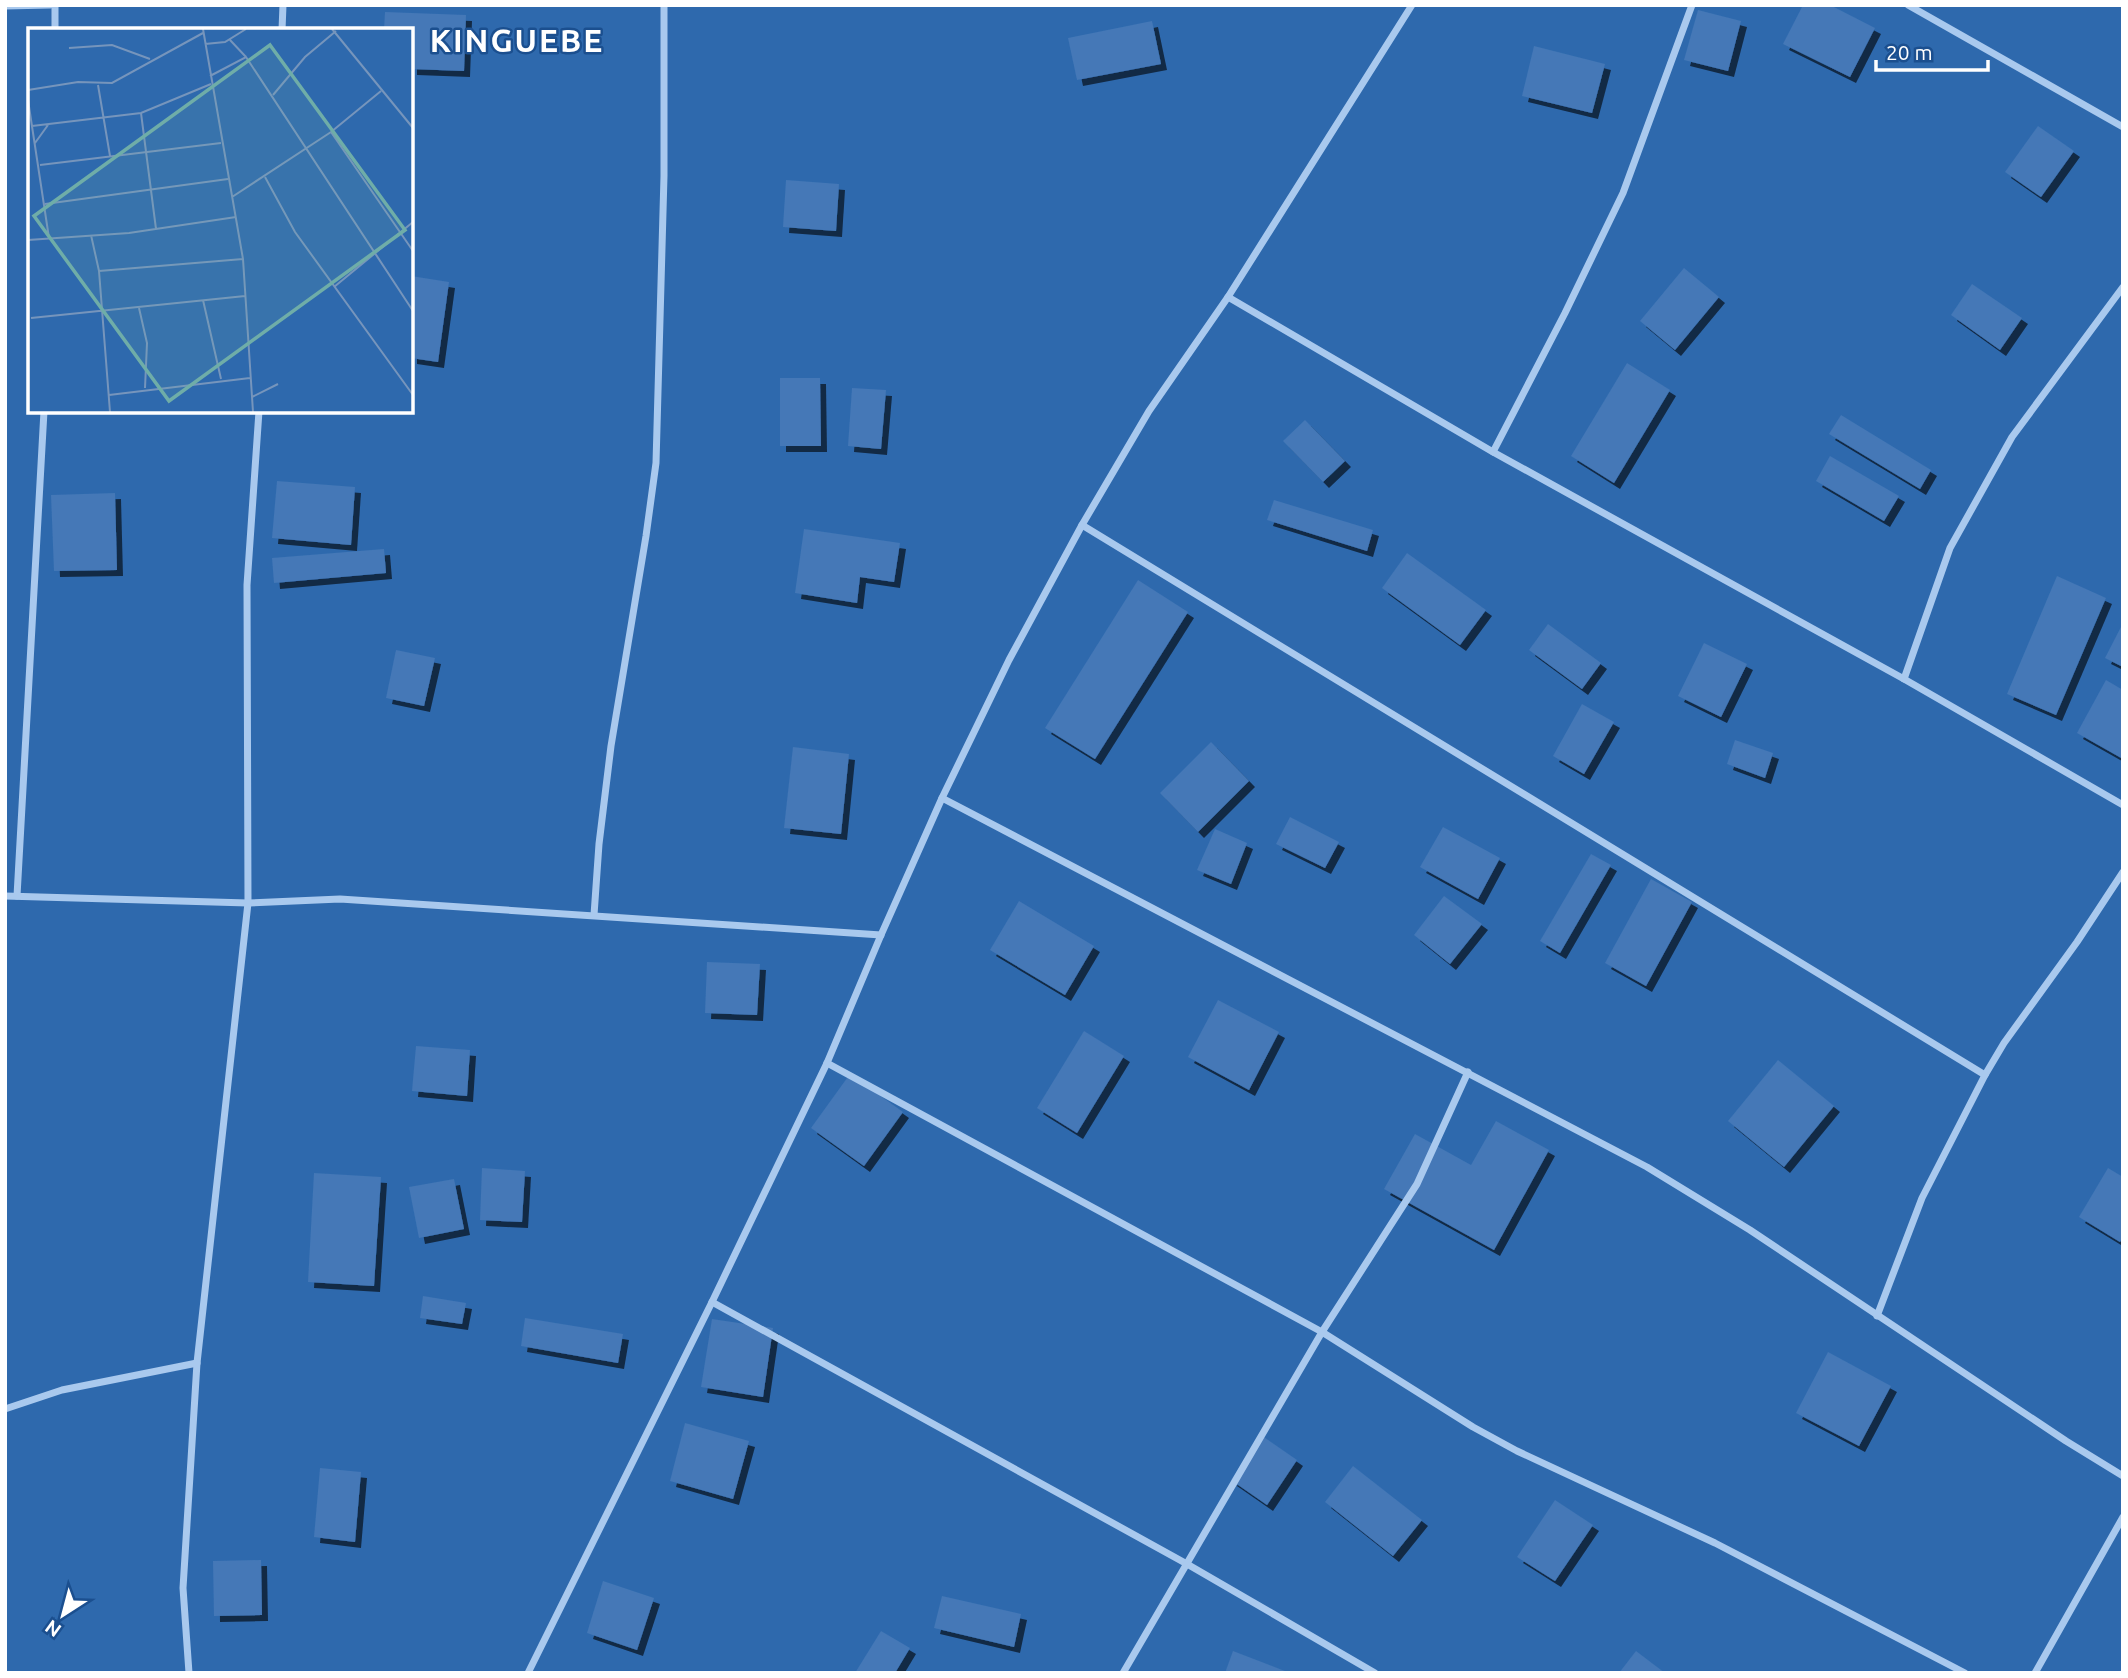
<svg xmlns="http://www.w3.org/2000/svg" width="2128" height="1678" font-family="Ubuntu,sans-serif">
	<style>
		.green { fill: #2e69ad; fill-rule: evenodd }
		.building { fill: #4478b7; filter: url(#shadow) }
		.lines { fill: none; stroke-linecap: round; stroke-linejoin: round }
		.minor { stroke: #a9c9ee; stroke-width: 7 }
		.labels { text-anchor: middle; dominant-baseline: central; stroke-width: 5; stroke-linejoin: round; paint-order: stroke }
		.district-label { font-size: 32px; font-weight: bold; letter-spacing: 2px; fill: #fff; stroke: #1b4f8f }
		.inset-road { fill: none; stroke: #7695bc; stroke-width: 2 }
		.view { fill: #6fada8; fill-opacity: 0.15; stroke: #6fada8; stroke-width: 3.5 }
		.inset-edge { fill: none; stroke: #fff; stroke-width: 3.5 }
	</style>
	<defs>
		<filter id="shadow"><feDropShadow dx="6" dy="6" stdDeviation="0" flood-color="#0009"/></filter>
	</defs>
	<rect width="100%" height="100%" fill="#1b4f8f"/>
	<path class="green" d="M5,5H2123V1673H5ZM30,30H411V411H30Z"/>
	<g class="building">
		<polygon points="1803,5 1830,5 1875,28 1850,77 1783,44"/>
		<polygon points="1698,10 1741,21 1728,71 1684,60"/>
		<polygon points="385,12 466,15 464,71 411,69 411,30 384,30"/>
		<polygon points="1152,21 1161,64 1077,80 1068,38"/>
		<polygon points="1534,46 1605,64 1592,113 1522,96"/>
		<polygon points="2038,126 2074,151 2041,197 2005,172"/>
		<polygon points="786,180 839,184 836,231 783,227"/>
		<polygon points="1684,268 1719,297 1675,350 1640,321"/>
		<polygon points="411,276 449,282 438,362 411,358"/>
		<polygon points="1972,284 2022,318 2000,350 1951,315"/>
		<polygon points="1627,363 1670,390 1614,483 1571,456"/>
		<polygon points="780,378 820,378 821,446 780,446"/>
		<polygon points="852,388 886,390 881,449 848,446"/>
		<polygon points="1841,415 1931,470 1920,489 1829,434"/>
		<polygon points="1305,420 1345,461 1323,482 1283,441"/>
		<polygon points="1830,456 1899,496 1884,521 1816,481"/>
		<polygon points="277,481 355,487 351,545 272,538"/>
		<polygon points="115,493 117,570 54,571 51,495"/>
		<polygon points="1274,500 1373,530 1367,551 1267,520"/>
		<polygon points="804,529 900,543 894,582 860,577 857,603 795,593"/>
		<polygon points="384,549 386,573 274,583 272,558"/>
		<polygon points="1407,553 1486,610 1460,645 1382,588"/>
		<polygon points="2057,576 2106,598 2056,715 2007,694"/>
		<polygon points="1138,580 1188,612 1095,759 1045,728"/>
		<polygon points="2123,623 2123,667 2105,658"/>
		<polygon points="1548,624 1601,663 1582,689 1529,650"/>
		<polygon points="1704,643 1747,664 1721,717 1678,696"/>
		<polygon points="396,650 435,658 424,706 386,698"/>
		<polygon points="2106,680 2123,690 2123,759 2077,733"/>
		<polygon points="1582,704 1614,722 1584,774 1553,756"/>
		<polygon points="1735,740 1773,753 1765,778 1727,764"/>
		<polygon points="1211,742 1249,781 1198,832 1160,793"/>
		<polygon points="793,747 849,754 841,834 784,828"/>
		<polygon points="1290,817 1339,842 1325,868 1276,844"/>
		<polygon points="1443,827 1500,858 1478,899 1420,867"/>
		<polygon points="1215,829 1247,843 1231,884 1197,870"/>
		<polygon points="1591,854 1611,865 1560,953 1540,941"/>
		<polygon points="1651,879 1692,902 1646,986 1605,963"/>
		<polygon points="1444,896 1482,924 1450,964 1414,935"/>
		<polygon points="1019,901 1094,946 1065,995 990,950"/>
		<polygon points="707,962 760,964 757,1015 705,1013"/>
		<polygon points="1218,1000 1279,1032 1249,1090 1188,1057"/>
		<polygon points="1084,1031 1124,1056 1077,1133 1037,1108"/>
		<polygon points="416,1046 470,1050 467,1096 412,1091"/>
		<polygon points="1778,1060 1834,1106 1784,1167 1728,1121"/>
		<polygon points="850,1074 903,1112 864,1166 811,1128"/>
		<polygon points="1496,1121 1549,1150 1494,1250 1384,1189 1415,1134 1471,1165"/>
		<polygon points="482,1168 525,1171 522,1222 480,1220"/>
		<polygon points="2108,1168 2123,1177 2123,1237 2120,1242 2079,1217"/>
		<polygon points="314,1173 381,1177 374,1286 308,1282"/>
		<polygon points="454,1179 464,1229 419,1238 409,1187"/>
		<polygon points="423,1296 466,1303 462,1324 420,1318"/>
		<polygon points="525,1318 623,1334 618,1363 521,1346"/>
		<polygon points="712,1319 773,1328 763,1397 701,1387"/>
		<polygon points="1828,1352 1891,1386 1859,1446 1796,1413"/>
		<polygon points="685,1423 749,1441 733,1499 670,1481"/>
		<polygon points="1261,1435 1297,1460 1267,1505 1231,1480"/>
		<polygon points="1353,1466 1422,1520 1393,1556 1325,1502"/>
		<polygon points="320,1468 361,1472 355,1542 314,1537"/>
		<polygon points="1555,1500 1593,1525 1555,1581 1517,1557"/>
		<polygon points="261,1560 262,1615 214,1616 213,1561"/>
		<polygon points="603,1581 654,1598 637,1650 587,1633"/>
		<polygon points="942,1596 1021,1614 1014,1647 934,1628"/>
		<polygon points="881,1631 910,1648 895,1673 855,1673"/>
		<polygon points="1233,1651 1290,1673 1225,1673"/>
		<polygon points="1636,1651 1665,1673 1619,1673"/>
	</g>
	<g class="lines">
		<g class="minor">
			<polyline points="55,5 55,30"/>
			<polyline points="1908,5 2123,127"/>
			<polyline points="5,6 50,5"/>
			<polyline points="282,30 283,5"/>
			<polyline points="1228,297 1493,452 1904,679 2123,805"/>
			<polyline points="1493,452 1565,313 1623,193 1692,5"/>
			<polyline points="1082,525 1985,1075"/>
			<polyline points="1904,679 1950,548 2012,437 2123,287"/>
			<polyline points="942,798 1647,1167 1750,1230 2066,1441 2123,1476"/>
			<polyline points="5,896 248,903 340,899 881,935"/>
			<polyline points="17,896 44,411"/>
			<polyline points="594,915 599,844 611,746 646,536 656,463 664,176 664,5"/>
			<polyline points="827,1063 1322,1332 1473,1427 1517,1451 1715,1543 1965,1673"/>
			<polyline points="712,1302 1187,1564 1375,1673"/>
			<polyline points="1877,1316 1922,1198 1985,1075 2004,1043 2077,942 2123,872"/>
			<polyline points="5,1409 62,1390 197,1363"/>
			<polyline points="189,1673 183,1588 197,1363 248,903 247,585 259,411"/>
			<polyline points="528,1673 712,1302 827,1063 881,935 942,798 1009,660 1082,525 1149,411 1228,297 1412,5"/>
			<polyline points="1123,1673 1322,1332 1417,1184 1468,1072"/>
			<polyline points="2035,1673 2123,1517"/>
		</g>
	</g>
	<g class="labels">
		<g class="district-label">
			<text x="517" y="40">KINGUEBE</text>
		</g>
	</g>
	<g transform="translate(28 28)">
		<rect width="385" height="385" fill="#1b4f8f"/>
		<path d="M0,1H385V384H0Z" fill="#2e69ad"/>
		<path class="inset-road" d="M175,1L215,231L225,384M304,1L385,100M202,12L218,29M177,16L197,14L218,1M41,20L84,17L122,31M182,48L218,29L385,283M70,57L82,128M0,62L50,54L84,55L175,5M245,67L277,29L308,3M0,72L21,210M113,85L128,201M4,98L113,85L183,56M303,104L385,223M7,115L20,97M12,137L193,115M237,149L267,204L385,367M204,169L303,104L353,63M17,176L200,151M63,207L71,243L82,384M0,212L101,205L208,189M71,243L215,231M306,259L385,194M175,272L193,351M111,280L119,315L117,360M3,290L217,268M81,367L222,350M224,369L250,356"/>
		<path class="view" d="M242,17L377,202L141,373L6,188Z"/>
		<rect width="385" height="385" class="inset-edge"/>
	</g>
	<rect width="2128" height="1678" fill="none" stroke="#ffffff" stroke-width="14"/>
	<g transform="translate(63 1615) rotate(216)" stroke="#1b4f8f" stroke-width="5" paint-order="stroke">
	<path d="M0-5L12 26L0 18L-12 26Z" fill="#ffffff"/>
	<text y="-10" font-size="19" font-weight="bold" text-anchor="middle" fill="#ffffff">N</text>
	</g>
	<path d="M1876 60v10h112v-10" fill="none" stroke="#ffffff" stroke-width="3.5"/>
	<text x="1886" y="60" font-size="21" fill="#ffffff" stroke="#1b4f8f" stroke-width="5" paint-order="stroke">20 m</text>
</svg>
